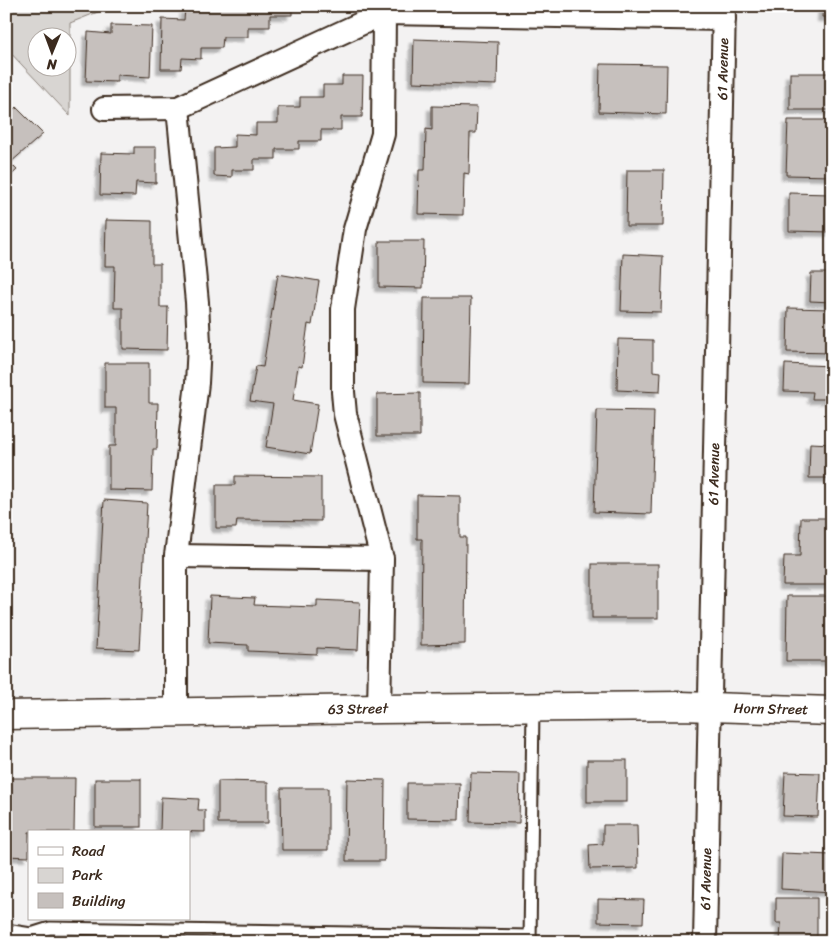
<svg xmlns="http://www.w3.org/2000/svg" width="838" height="948" font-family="Sriracha,sans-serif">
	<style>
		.green { fill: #d8d5d2; stroke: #8a8078; fill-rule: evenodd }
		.building { fill: #c6c0bd; stroke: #3b2a1e; filter: url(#shadow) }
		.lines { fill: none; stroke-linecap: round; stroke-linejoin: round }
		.service-casing { stroke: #3b2a1e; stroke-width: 15 }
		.minor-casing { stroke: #3b2a1e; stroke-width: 26 }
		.tertiary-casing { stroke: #3b2a1e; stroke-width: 31 }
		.service { stroke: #fff; stroke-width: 11 }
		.minor { stroke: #fff; stroke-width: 22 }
		.tertiary { stroke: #fff; stroke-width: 28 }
		.labels { text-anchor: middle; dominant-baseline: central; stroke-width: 4; stroke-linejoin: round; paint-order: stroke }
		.street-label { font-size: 14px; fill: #3b2a1e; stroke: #fff }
	</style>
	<defs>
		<filter id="shadow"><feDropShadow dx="-4.5" dy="4.5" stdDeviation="1" flood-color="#0004"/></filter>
	</defs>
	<rect width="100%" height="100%" fill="#f3f2f2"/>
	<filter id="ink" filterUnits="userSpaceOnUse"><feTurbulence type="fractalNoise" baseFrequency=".02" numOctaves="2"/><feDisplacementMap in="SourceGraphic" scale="10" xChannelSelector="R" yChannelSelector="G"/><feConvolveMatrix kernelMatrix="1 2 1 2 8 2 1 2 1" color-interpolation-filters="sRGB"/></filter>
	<g filter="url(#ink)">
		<path class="green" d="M6,6H113L70,23V116L6,48ZM38,38H68V68H38Z"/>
		<g class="building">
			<polygon points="207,6 292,6 292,15 270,15 270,27 248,27 248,37 223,37 222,48 201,48 201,59 182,58 181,69 161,69 162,19 184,20 185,9 207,10"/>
			<polygon points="823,6 832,6 832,17 822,17"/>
			<polygon points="111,25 152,26 150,77 117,75 117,82 86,81 88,32 111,34"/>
			<polygon points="414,39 498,42 497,85 413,82"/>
			<polygon points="600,64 667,65 666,114 599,112"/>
			<rect x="790" y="73" width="42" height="37"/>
			<polygon points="342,76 363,76 362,117 341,117 341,130 321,130 321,141 299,141 299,149 276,149 276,159 254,159 254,170 232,170 232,177 214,176 214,148 235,147 235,134 256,135 256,123 278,123 278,107 300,107 300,97 323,97 323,85 342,85"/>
			<polygon points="432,106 477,107 476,133 470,133 469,174 464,173 463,215 418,214 419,170 425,170 426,129 432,130"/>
			<polygon points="16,107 43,134 10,163 17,170 6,180 6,116"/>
			<polygon points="788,120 832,120 831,176 786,175"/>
			<polygon points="134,147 156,147 156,183 136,182 135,196 100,195 101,153 134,154"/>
			<polygon points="627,170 664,170 663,226 626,226"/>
			<polygon points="789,193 832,194 832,232 789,231"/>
			<polygon points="106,220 152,221 152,264 160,264 160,307 168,307 167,350 123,349 123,308 114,308 115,266 105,266"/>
			<polygon points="379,241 424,241 423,288 379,287"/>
			<polygon points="623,254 663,256 661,312 621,311"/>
			<polygon points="811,273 832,273 832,302 810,301"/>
			<polygon points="278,274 319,281 312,325 308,324 302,367 298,366 293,400 318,404 310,454 266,447 273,404 250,401 256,366 263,367"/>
			<polygon points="424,298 471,298 469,384 423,383"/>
			<polygon points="788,308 832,309 832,353 787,352"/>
			<polygon points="618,339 653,340 653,371 661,372 660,392 617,390"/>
			<polygon points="105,363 149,363 149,403 158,403 157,449 153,449 152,491 109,490 109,446 116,446 116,408 105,408"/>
			<polygon points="785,364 832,366 832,399 812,399 813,392 784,391"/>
			<polygon points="420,393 420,436 377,436 377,394"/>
			<polygon points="597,410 654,411 651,514 594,512"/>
			<polygon points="810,443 832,444 832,478 809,478"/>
			<polygon points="235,476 321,477 321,521 237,520 236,528 216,528 216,485 235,485"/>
			<polygon points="417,495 460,496 460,537 466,537 465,644 421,645 422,539 417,539"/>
			<polygon points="104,500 147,503 139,650 96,648"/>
			<polygon points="801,518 832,518 832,585 783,585 784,556 800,556"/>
			<rect x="592" y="564" width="66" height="54"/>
			<polygon points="210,596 255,598 254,605 317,607 317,600 360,602 358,650 317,648 317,654 248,651 248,645 208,643"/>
			<polygon points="787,596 832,596 832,661 786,661"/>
			<rect x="587" y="760" width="40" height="42"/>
			<polygon points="785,772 820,773 818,817 783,816"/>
			<polygon points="471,773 520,774 519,823 470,822"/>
			<polygon points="6,778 75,778 74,832 29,832 29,857 6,856"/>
			<rect x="95" y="779" width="46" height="48"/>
			<polygon points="347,779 385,780 384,861 346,861"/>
			<polygon points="218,781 268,782 268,823 218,823"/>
			<polygon points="407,783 460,783 459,820 407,819"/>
			<polygon points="281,788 328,788 328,850 282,850"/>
			<polygon points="161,797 199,799 198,810 205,810 205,832 160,831"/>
			<polygon points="603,825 637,825 638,868 590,869 589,845 603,844"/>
			<polygon points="782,853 832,855 832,892 781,889"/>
			<polygon points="776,898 817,898 817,942 780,942 781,923 776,923"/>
			<polygon points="598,899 644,900 643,923 598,922"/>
			<rect x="606" y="936" width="37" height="6"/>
		</g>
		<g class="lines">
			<defs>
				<g id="service">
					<polyline points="6,930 31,934 50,928 530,936"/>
					<polyline points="530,942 533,707"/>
				</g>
				<g id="minor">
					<polyline points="104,109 178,108 384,13 724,19"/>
					<polyline points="176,556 382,559"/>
					<polyline points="379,709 382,559 345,414 343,392 343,309 355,229 383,134 384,13"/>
					<polyline points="176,713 176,556 197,383 199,344 197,302 178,108"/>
					<polyline points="705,942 724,6"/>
				</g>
				<polyline id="tertiary" points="6,715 379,709 681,706 832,711"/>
			</defs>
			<use href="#service" class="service-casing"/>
			<use href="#minor" class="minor-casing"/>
			<use href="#tertiary" class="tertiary-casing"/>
			<use href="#service" class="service"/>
			<use href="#minor" class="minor"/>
			<use href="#tertiary" class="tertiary"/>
		</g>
	</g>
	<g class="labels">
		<g class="street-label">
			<text transform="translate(723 69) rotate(-89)">61 Avenue</text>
			<text transform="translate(714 474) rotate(-89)">61 Avenue</text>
			<text transform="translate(358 709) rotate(-1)">63 Street</text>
			<text transform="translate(771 709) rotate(1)">Horn Street</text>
			<text transform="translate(706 879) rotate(-89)">61 Avenue</text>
		</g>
	</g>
	<rect width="838" height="948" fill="none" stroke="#fff" stroke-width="25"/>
	<rect x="12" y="12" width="813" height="923" fill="none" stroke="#3b2a1e" stroke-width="2" filter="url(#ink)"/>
	<rect x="28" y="830" width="162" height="90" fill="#ffffff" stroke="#b1aaa5"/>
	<rect x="38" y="847" width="25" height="8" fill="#ffffff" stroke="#b1aaa5"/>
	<text x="72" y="856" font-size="15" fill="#3b2a1e">Road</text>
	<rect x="38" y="868" width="25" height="15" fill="#d8d5d2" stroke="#b1aaa5"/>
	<text x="72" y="880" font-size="15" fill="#3b2a1e">Park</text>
	<rect x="38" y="893" width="25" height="15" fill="#c6c0bd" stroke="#b1aaa5"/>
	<text x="72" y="906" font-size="15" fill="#3b2a1e">Building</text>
	<g transform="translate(52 52) rotate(181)"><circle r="24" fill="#ffffff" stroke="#b1aaa5"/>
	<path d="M0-4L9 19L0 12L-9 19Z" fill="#3b2a1e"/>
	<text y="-8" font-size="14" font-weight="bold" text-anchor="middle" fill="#3b2a1e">N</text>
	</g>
</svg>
